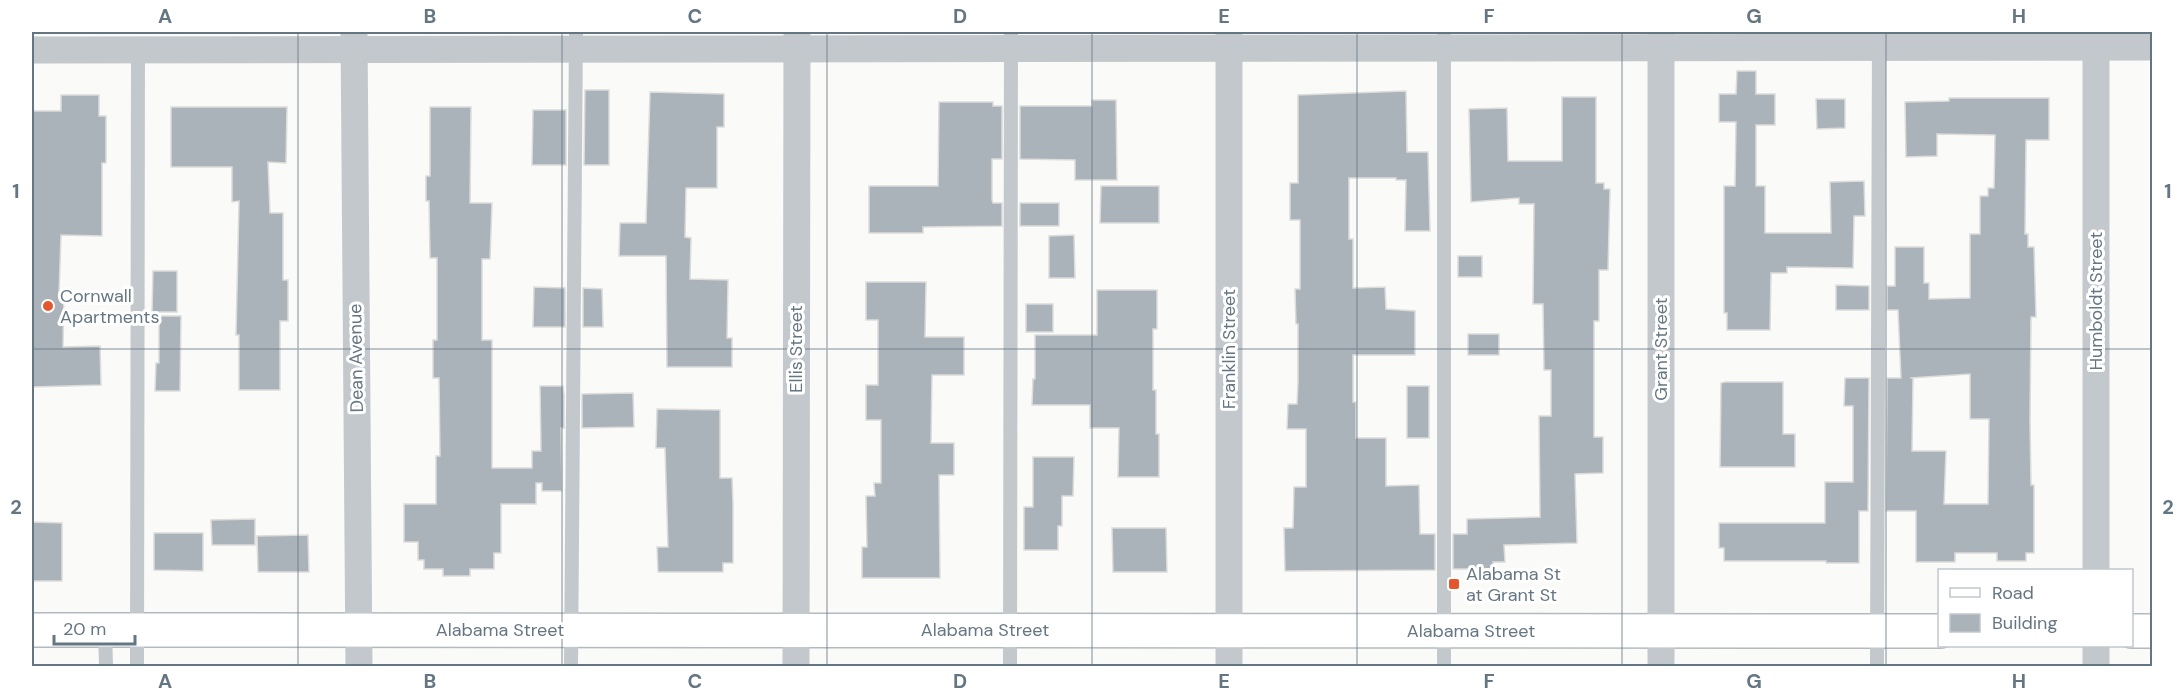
<svg xmlns="http://www.w3.org/2000/svg" width="2184" height="698" font-family="'DM Sans',sans-serif">
	<style>
		.building { fill: #aab3b9; stroke: #dcdcda; stroke-width: 1.5; fill-rule: evenodd }
		.lines { fill: none; stroke-linecap: round; stroke-linejoin: round }
		.secondary-casing { stroke: #b3babf; stroke-width: 36 }
		.lane { stroke: #c3c8cc; stroke-width: 14 }
		.street { stroke: #c3c8cc; stroke-width: 27 }
		.secondary { stroke: #fff; stroke-width: 33 }
		.grid { fill: none; stroke: #657683; stroke-width: 1.5; stroke-opacity: 0.55 }
		.poi-dot { fill: #e4572e; stroke: #fff; stroke-width: 2 }
		.labels { text-anchor: middle; dominant-baseline: central; stroke-width: 6; stroke-linejoin: round; paint-order: stroke }
		.poi-label { font-size: 18px; fill: #657683; stroke: #fff; text-anchor: start }
		.street-label { font-size: 18px; fill: #657683; stroke: #fff }
		.neatline { fill: none; stroke: #657683; stroke-width: 2 }
		.grid-label { font-size: 20px; text-anchor: middle; font-weight: bold; fill: #657683 }
	</style>
	<rect width="100%" height="100%" fill="#fafaf8"/>
	<g class="building">
		<polygon points="1737,71 1756,71 1756,94 1775,94 1775,125 1756,125 1756,186 1765,186 1765,233 1831,233 1830,182 1864,181 1865,216 1854,216 1853,268 1787,267 1787,273 1771,273 1770,330 1727,330 1727,313 1724,313 1724,186 1735,186 1736,122 1719,122 1719,94 1736,94"/>
		<polygon points="585,90 609,90 609,165 584,165"/>
		<polygon points="1406,91 1407,152 1428,152 1430,231 1405,231 1406,180 1396,180 1396,178 1349,178 1349,239 1353,239 1353,288 1385,287 1386,309 1415,311 1415,355 1353,355 1353,402 1356,402 1356,438 1386,438 1386,486 1419,485 1420,534 1435,534 1435,570 1285,571 1284,528 1293,528 1294,487 1306,487 1306,429 1287,429 1288,404 1297,404 1298,382 1298,324 1296,324 1295,289 1300,289 1300,220 1290,220 1290,183 1298,183 1298,95"/>
		<polygon points="650,92 724,94 724,127 717,127 717,188 686,188 685,237 691,238 690,279 728,280 727,338 732,338 732,367 667,367 666,256 619,256 620,223 646,223"/>
		<polygon points="61,95 99,95 99,116 106,116 106,163 102,163 102,236 61,235 59,294 64,295 63,347 100,346 101,385 32,387 32,111 61,111"/>
		<polygon points="1562,97 1596,97 1596,183 1604,183 1604,189 1610,189 1608,270 1599,270 1599,321 1594,321 1594,437 1603,437 1603,473 1575,474 1577,543 1504,545 1505,562 1493,562 1493,569 1453,569 1453,534 1467,534 1467,519 1540,517 1539,416 1551,416 1551,370 1544,370 1543,304 1533,304 1534,204 1519,204 1519,198 1471,202 1469,109 1507,108 1508,161 1562,161"/>
		<path d="M1949,98H2049V140H2026L2025,234H2028V247H2034L2036,317H2031L2030,419L2031,485H2034V553H2026V561H1997V553H1955V562H1916V511H1886L1887,378H1901L1898,310H1887V286H1895V247H1924V283H1929V299L1970,298V234H1980V196H1988V188H1994L1995,135L1937,134V156L1906,157L1905,102L1949,101ZM1970,374V419H1989L1988,504H1944L1946,451H1912L1913,378H1910Z"/>
		<polygon points="1816,99 1845,99 1845,128 1817,129"/>
		<polygon points="1092,100 1116,100 1117,180 1075,180 1075,160 1020,159 1020,106 1092,106"/>
		<polygon points="939,102 993,102 993,106 1002,106 1002,159 992,159 992,200 993,203 1002,203 1002,226 923,227 923,233 869,233 869,186 938,186"/>
		<polygon points="171,107 287,107 286,163 268,162 270,213 283,213 283,280 288,280 288,321 280,321 280,390 239,390 239,335 236,335 239,201 232,202 232,167 171,167"/>
		<polygon points="430,107 471,107 470,203 492,203 490,259 482,259 482,340 492,340 492,468 532,468 532,451 541,451 540,386 563,386 564,395 564,428 561,428 562,491 542,491 542,483 536,483 536,504 501,504 501,553 494,553 494,569 470,569 470,576 443,576 443,569 424,569 424,560 418,560 418,542 404,542 404,504 436,504 436,456 440,456 439,378 433,378 433,340 437,340 437,258 430,258 429,201 426,201 426,176 430,176"/>
		<polygon points="533,110 566,110 566,165 532,165"/>
		<polygon points="1101,186 1159,186 1159,223 1100,223"/>
		<rect x="1020" y="203" width="39" height="23"/>
		<polygon points="1074,235 1075,278 1049,278 1049,236"/>
		<rect x="1458" y="256" width="24" height="21"/>
		<polygon points="153,271 177,271 177,312 152,312"/>
		<polygon points="866,282 926,282 925,337 964,337 964,375 932,375 931,443 954,443 954,475 939,475 940,578 862,578 862,547 867,547 866,496 875,496 874,483 881,483 881,420 866,420 866,385 878,385 878,320 866,320"/>
		<polygon points="1836,285 1869,286 1869,310 1836,310"/>
		<polygon points="534,287 565,288 565,327 533,327"/>
		<polygon points="583,288 602,289 603,327 583,327"/>
		<polygon points="1097,290 1157,290 1157,329 1153,329 1153,390 1156,390 1156,434 1159,434 1159,477 1118,477 1119,428 1090,428 1090,405 1032,405 1033,379 1035,379 1035,335 1097,335"/>
		<rect x="1026" y="304" width="27" height="28"/>
		<polygon points="159,316 181,316 180,391 155,391 156,363 159,363"/>
		<rect x="1468" y="334" width="31" height="21"/>
		<polygon points="1845,378 1869,378 1868,511 1859,511 1859,563 1826,563 1826,561 1724,561 1724,548 1719,548 1719,523 1825,523 1825,482 1853,482 1853,406 1844,406"/>
		<polygon points="1725,382 1783,382 1783,434 1795,434 1795,467 1720,467 1721,383"/>
		<rect x="1407" y="386" width="22" height="52"/>
		<polygon points="633,393 634,427 582,428 582,394"/>
		<polygon points="657,409 720,410 720,478 732,478 733,503 733,563 723,563 723,572 658,572 657,547 668,547 665,448 656,448"/>
		<polygon points="1033,457 1074,457 1073,496 1062,496 1062,526 1058,526 1058,550 1024,550 1024,507 1033,507"/>
		<polygon points="255,519 255,545 212,545 211,520"/>
		<polygon points="32,522 62,523 62,581 32,581"/>
		<polygon points="1112,528 1166,528 1167,572 1113,572"/>
		<polygon points="154,533 203,533 203,571 154,570"/>
		<polygon points="308,535 309,572 258,572 257,536"/>
	</g>
	<g class="lines">
		<defs>
			<g id="secondary">
				<polyline points="32,630 1940,631"/>
				<polyline points="2132,631 2152,631"/>
			</g>
		</defs>
		<use href="#secondary" class="secondary-casing"/>
		<g class="lane">
			<polyline points="1444,32 1444,666"/>
			<polyline points="105,630 106,666"/>
			<polyline points="137,666 138,50"/>
			<polyline points="571,666 576,32"/>
			<polyline points="1010,666 1011,32"/>
			<polyline points="1877,666 1879,32"/>
		</g>
		<g class="street">
			<polyline points="2096,32 2096,570"/>
			<polyline points="354,33 359,666"/>
			<polyline points="32,50 2152,47"/>
			<polyline points="2096,646 2096,666"/>
			<polyline points="796,666 797,32"/>
			<polyline points="1229,666 1229,32"/>
			<polyline points="1661,666 1661,32"/>
		</g>
		<use href="#secondary" class="secondary"/>
	</g>
	<path class="grid" d="M298,32V666M562,32V666M827,32V666M1092,32V666M1357,32V666M1622,32V666M1886,32V666M32,349H2152"/>
	<g class="poi-dot">
		<circle cx="48" cy="306" r="6"/>
		<rect x="1448" y="578" width="12" height="12" rx="3"/>
	</g>
	<g class="labels">
		<g class="poi-label">
			<text x="60" y="296">Cornwall<tspan x="60" dy="21">Apartments</tspan></text>
			<text x="1466" y="574">Alabama St<tspan x="1466" dy="21">at Grant St</tspan></text>
		</g>
		<g class="street-label">
			<text transform="translate(2096 301) rotate(-90)">Humboldt Street</text>
			<text transform="translate(796 349) rotate(-90)">Ellis Street</text>
			<text transform="translate(1229 349) rotate(-90)">Franklin Street</text>
			<text transform="translate(1661 349) rotate(-90)">Grant Street</text>
			<text transform="translate(356 358) rotate(-91)">Dean Avenue</text>
			<text x="500" y="630">Alabama Street</text>
			<text x="985" y="630">Alabama Street</text>
			<text x="1471" y="631">Alabama Street</text>
		</g>
	</g>
	<rect width="2184" height="698" fill="none" stroke="#ffffff" stroke-width="66"/>
	<rect x="1938" y="569" width="195" height="78" fill="#ffffff" stroke="#c1c8cd" stroke-width="1.5"/>
	<rect x="1950" y="588" width="30" height="9" fill="#ffffff" stroke="#c1c8cd" stroke-width="1.5"/>
	<text x="1992" y="599" font-size="18" fill="#657683">Road</text>
	<rect x="1950" y="614" width="30" height="18" fill="#aab3b9" stroke="#c1c8cd" stroke-width="1.5"/>
	<text x="1992" y="629" font-size="18" fill="#657683">Building</text>
	<path d="M54 635v9h81v-9" fill="none" stroke="#657683" stroke-width="3"/>
	<text x="63" y="635" font-size="18" fill="#657683" stroke="#ffffff" stroke-width="4.5" paint-order="stroke">20 m</text>
	<rect x="33" y="33" width="2118" height="632" class="neatline"/>
	<g class="grid-label">
		<text x="165" y="23">A</text>
		<text x="430" y="23">B</text>
		<text x="695" y="23">C</text>
		<text x="960" y="23">D</text>
		<text x="1224" y="23">E</text>
		<text x="1489" y="23">F</text>
		<text x="1754" y="23">G</text>
		<text x="2019" y="23">H</text>
		<text x="16" y="198">1</text>
		<text x="2168" y="198">1</text>
		<text x="16" y="514">2</text>
		<text x="2168" y="514">2</text>
		<text x="165" y="688">A</text>
		<text x="430" y="688">B</text>
		<text x="695" y="688">C</text>
		<text x="960" y="688">D</text>
		<text x="1224" y="688">E</text>
		<text x="1489" y="688">F</text>
		<text x="1754" y="688">G</text>
		<text x="2019" y="688">H</text>
	</g>
</svg>
